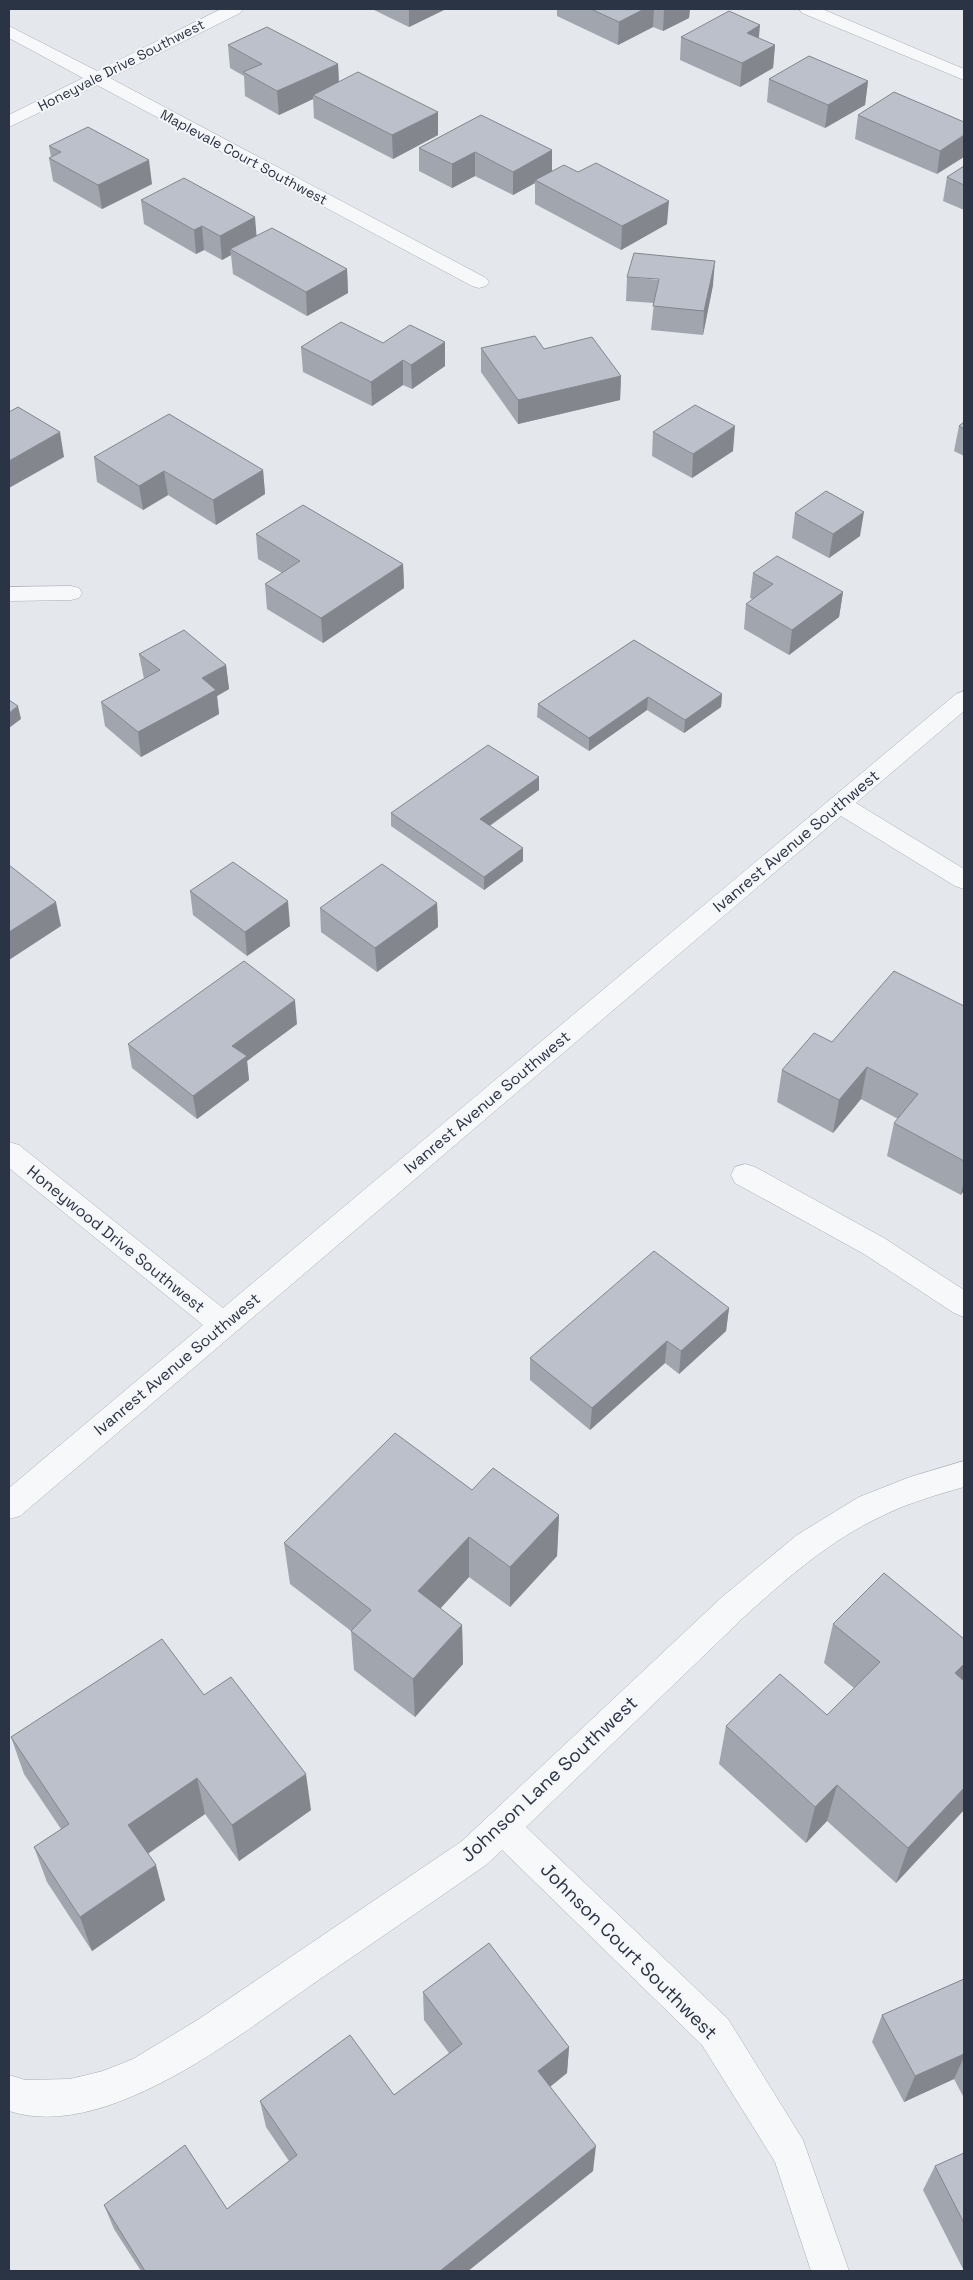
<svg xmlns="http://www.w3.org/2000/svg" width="973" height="2280" font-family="'Space Grotesk',sans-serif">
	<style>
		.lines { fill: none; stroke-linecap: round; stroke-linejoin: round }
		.minor-casing { stroke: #a9aeb7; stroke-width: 1 }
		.minor { fill: #f7f8fa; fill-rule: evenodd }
		.wall { fill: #a1a5ae }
		.shaded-wall { fill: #83868d }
		.building { fill: #bbc0ca; stroke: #83868d }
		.labels { text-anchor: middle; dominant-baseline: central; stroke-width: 4; stroke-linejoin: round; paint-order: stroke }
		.far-street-label { font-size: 14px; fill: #2b3445; stroke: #f4f6f9 }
		.street-label { font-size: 16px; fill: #2b3445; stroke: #f4f6f9 }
		.near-street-label { font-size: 19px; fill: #2b3445; stroke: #f4f6f9 }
	</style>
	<rect width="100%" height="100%" fill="#e4e7ec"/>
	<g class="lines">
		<defs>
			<g id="minor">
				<polygon points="221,9 243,9 240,13 110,78 486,278 489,282 486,286 479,288 472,286 97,85 9,127 9,115 83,78 9,38 9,26 97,71"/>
				<polygon points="799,9 822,9 964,69 964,80 802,13"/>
				<polygon points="71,586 79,588 82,593 79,598 71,600 9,601 9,587"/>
				<polygon points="964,691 964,711 856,803 964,869 964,889 955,886 841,816 20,1516 9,1519 9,1488 203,1325 9,1168 9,1142 19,1145 223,1308 956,694"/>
				<polygon points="745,1164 755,1167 884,1238 964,1290 964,1317 954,1313 864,1254 735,1183 731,1175 735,1167"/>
				<path d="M964,1461V1487C936,1495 908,1503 882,1516C830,1540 786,1579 744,1617L526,1827L728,2019L803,2140L849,2271H811L775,2162L702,2045L502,1850L486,1865C431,1903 376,1941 320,1979C243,2032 107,2143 9,2111V2075L25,2080L70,2079L103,2071L133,2059L199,2019L462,1841L722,1597L797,1535L859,1497L910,1477Z"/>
			</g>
		</defs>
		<use href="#minor" class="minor-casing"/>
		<use href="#minor" class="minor"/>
	</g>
	<g class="wall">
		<polygon points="372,9 446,9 409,27"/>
		<polygon points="557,9 690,9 689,18 663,31 653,27 618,45 557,16"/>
		<polygon points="681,37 775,45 773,68 740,87 680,60"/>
		<polygon points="228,45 338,64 339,82 438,135 393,159 314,118 313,99 279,115 245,96 244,76 230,68"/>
		<polygon points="769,79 868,81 865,105 825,128 767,102"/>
		<polygon points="481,115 552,171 667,224 621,250 535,204 535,183 513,195 475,176 452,188 419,171 419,148"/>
		<polygon points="858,115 964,122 937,174 855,139"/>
		<polygon points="49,146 152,184 102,209 53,181 49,158 51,157"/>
		<polygon points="964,166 964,210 943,201 947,177"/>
		<polygon points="141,200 256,236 347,269 348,293 307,316 233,274 231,255 222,260 204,250 196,254 144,224"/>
		<polygon points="627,277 713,285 703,335 651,330 654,303 626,301"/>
		<polygon points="383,343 445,366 412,389 403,385 372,406 303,372 301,347"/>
		<polygon points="481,348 544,349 621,376 620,400 518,424 481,372"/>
		<polygon points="964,422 964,456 954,451 959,426"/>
		<polygon points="653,432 733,451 692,478 652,456"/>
		<polygon points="94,457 263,470 265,494 216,525 168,495 143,510 97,482"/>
		<polygon points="795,513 860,536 829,558 792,538"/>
		<polygon points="256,534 403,564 404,588 323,643 267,609 265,584 282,573 258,559"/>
		<polygon points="753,573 843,592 839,617 789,655 744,629 746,604 753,599 750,598"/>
		<polygon points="634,640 722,694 721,707 684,733 647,710 589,751 537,717 538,704"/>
		<polygon points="139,654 226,665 229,689 217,696 219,714 141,757 105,726 101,702 144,679"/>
		<polygon points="539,777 539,790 490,826 523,848 523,861 484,890 391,826 391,813"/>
		<polygon points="190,891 290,926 247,956 193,915"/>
		<polygon points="437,903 438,927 377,972 321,932 320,908"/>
		<polygon points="964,1006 964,1190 961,1195 887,1156 894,1123 898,1119 861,1099 833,1133 777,1102 782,1070 832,1042"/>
		<polygon points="297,1024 247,1061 249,1080 197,1119 132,1068 128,1044"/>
		<polygon points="729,1308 726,1331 679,1374 665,1363 590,1430 530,1380 530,1358"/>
		<polygon points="472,1490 559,1515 557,1556 510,1607 469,1577 440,1608 462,1625 463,1664 415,1717 354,1670 351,1631 290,1584 284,1543"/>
		<polygon points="884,1573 964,1810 896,1883 827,1821 806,1843 719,1764 726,1726 827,1715 854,1688 824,1663 833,1624"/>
		<polygon points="204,1695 311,1810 239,1861 205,1814 148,1854 165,1900 92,1951 47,1882 34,1847 61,1829 24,1774 11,1737"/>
		<polygon points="964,1979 964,2098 954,2079 904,2102 872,2042 882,2015"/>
		<polygon points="423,1992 569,2047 567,2073 550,2087 593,2171 468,2271 141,2271 114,2229 104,2205 227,2209 289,2161 266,2127 260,2101 394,2095 449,2053 424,2020"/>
		<polygon points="964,2153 964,2271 923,2190 935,2166"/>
	</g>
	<g class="shaded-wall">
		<polygon points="409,9 446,9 409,27"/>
		<polygon points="644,9 654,9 653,27 618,45 619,22"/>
		<polygon points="664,9 690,9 689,18 663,31"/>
		<polygon points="760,25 758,48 747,33"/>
		<polygon points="775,45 773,68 740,87 742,63"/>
		<polygon points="338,64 339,87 313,95 313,99 279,115 277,91"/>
		<polygon points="868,81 865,105 825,128 828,105"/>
		<polygon points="438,112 438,135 393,159 392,135"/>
		<polygon points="964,135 964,157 937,174 940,151"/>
		<polygon points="552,150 552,174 535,180 535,183 513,195 513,172"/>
		<polygon points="475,152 475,176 452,188 452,164"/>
		<polygon points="149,160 152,184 102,209 98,185"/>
		<polygon points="669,201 667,224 621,250 622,226"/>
		<polygon points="255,217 257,241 230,249 231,255 222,260 220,236"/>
		<polygon points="202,226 204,250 196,254 194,230"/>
		<polygon points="715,261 713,285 703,335 704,311"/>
		<polygon points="347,269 348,293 307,316 306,292"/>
		<polygon points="445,342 445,366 412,389 411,365"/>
		<polygon points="403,360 403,385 372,406 371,382"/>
		<polygon points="621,376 620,400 518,424 518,400"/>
		<polygon points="735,426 733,451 692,478 693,454"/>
		<polygon points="60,432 64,457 9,488 9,461"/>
		<polygon points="263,470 265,494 216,525 213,500"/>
		<polygon points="164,471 168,495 143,510 139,486"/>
		<polygon points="864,512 860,536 829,558 833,534"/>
		<polygon points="403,564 404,588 323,643 321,618"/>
		<polygon points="843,592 839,617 789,655 792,630"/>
		<polygon points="226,665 229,689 217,696 219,714 141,757 138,732 202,678"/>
		<polygon points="722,694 721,707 684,733 685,720"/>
		<polygon points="648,697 647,710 589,751 589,738"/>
		<polygon points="18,706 21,719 9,728 9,713"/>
		<polygon points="539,777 539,790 480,832 480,819"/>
		<polygon points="523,848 523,861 484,890 484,877"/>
		<polygon points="288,901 290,926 247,956 245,932"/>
		<polygon points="56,902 61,926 9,960 9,932"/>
		<polygon points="437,903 438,927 377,972 375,948"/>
		<polygon points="295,1000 297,1024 247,1061 249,1080 197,1119 193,1096 232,1046"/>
		<polygon points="867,1067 861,1099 833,1133 839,1100"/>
		<polygon points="964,1180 964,1190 961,1195"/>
		<polygon points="729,1308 726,1331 679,1374 681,1351"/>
		<polygon points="667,1341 665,1363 590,1430 592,1408"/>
		<polygon points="559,1515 557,1556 510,1607 510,1567"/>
		<polygon points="469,1537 469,1577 420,1631 418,1591"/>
		<polygon points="462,1625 463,1664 415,1717 413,1679"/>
		<polygon points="964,1664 964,1689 955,1673"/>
		<polygon points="306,1774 311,1810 239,1861 232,1825"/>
		<polygon points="197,1778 205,1814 138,1860 128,1825"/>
		<polygon points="837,1785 827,1821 806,1843 815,1807"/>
		<polygon points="964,1788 964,1810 896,1883 908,1848"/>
		<polygon points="156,1865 165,1900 92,1951 80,1917"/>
		<polygon points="569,2047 567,2073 537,2097 538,2071"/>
		<polygon points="964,2054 964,2057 954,2079 904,2102 915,2076"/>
		<polygon points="596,2146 593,2171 468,2271 440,2271"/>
	</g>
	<g class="building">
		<polygon points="591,9 644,9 619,22"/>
		<polygon points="729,11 760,25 747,33 775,45 742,63 681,37"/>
		<polygon points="267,27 338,64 277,91 243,72 262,64 228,45"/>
		<polygon points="809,56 868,81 828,105 769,79"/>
		<polygon points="358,72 438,112 392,135 313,95"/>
		<polygon points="894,92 964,122 964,135 940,151 858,115"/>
		<polygon points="481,115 552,150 513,172 475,152 452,164 419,148"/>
		<polygon points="88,127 149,160 98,185 49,158 61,152 49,146"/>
		<polygon points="596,163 669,201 622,226 535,180 564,165 578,172"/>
		<polygon points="964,166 964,185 947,177"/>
		<polygon points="184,178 255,217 220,236 202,226 194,230 141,200"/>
		<polygon points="272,228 347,269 306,292 230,249"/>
		<polygon points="634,253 715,261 704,311 653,306 659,279 627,277"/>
		<polygon points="341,322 383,343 410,325 445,342 411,365 403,360 371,382 301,347"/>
		<polygon points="535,336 544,349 592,337 621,376 518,400 481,348"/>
		<polygon points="695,405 735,426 693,454 653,432"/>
		<polygon points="18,407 60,432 9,461 9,412"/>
		<polygon points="169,414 263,470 213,500 164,471 139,486 94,457"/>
		<polygon points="964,422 964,429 959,426"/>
		<polygon points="826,491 864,512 833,534 795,513"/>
		<polygon points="303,505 403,564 321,618 265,584 300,561 256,534"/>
		<polygon points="777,556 843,592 792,630 746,604 773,584 753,573"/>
		<polygon points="184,630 226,665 202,678 216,690 138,732 101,702 160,670 139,654"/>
		<polygon points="634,640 722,694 685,720 648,697 589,738 538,704"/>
		<polygon points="9,700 18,706 9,713"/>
		<polygon points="488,745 539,777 480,819 523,848 484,877 391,813"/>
		<polygon points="233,862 288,901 245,932 190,891"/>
		<polygon points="382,864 437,903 375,948 320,908"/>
		<polygon points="9,865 56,902 9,932"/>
		<polygon points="244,961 295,1000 232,1046 247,1056 193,1096 128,1044"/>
		<polygon points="894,971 964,1006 964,1161 894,1123 918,1094 867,1067 839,1100 782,1070 814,1033 832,1042"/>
		<polygon points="654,1251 729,1308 681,1351 667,1341 592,1408 530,1358"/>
		<polygon points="395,1433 472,1490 493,1468 559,1515 510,1567 469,1537 418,1591 462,1625 413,1679 351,1631 371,1610 284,1543"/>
		<polygon points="884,1573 964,1639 964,1664 955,1673 964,1681 964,1788 908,1848 837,1785 815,1807 726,1726 780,1674 827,1715 880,1662 833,1624"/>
		<polygon points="162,1639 204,1695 231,1677 306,1774 232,1825 197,1778 128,1825 156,1865 80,1917 34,1847 69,1824 11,1737"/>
		<polygon points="489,1943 569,2047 538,2071 596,2146 440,2271 145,2271 104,2205 185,2145 227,2209 297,2155 260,2101 350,2035 394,2095 462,2044 423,1992"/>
		<polygon points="964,1979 964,2054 915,2076 882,2015"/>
		<polygon points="964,2153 964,2223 935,2166"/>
	</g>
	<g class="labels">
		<g class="far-street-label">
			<text transform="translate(121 65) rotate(-27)">Honeyvale Drive Southwest</text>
			<text transform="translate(244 157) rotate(28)">Maplevale Court Southwest</text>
		</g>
		<g class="street-label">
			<text transform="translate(796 841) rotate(-40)">Ivanrest Avenue Southwest</text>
			<text transform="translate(487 1102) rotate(-40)">Ivanrest Avenue Southwest</text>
			<text transform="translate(116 1239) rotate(39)">Honeywood Drive Southwest</text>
			<text transform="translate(177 1364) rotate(-40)">Ivanrest Avenue Southwest</text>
		</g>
		<g class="near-street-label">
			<text transform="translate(549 1779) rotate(-43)">Johnson Lane Southwest</text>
			<text transform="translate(629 1951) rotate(45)">Johnson Court Southwest</text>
		</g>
	</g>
	<rect width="973" height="2280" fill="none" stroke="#2b3445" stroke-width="20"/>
</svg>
